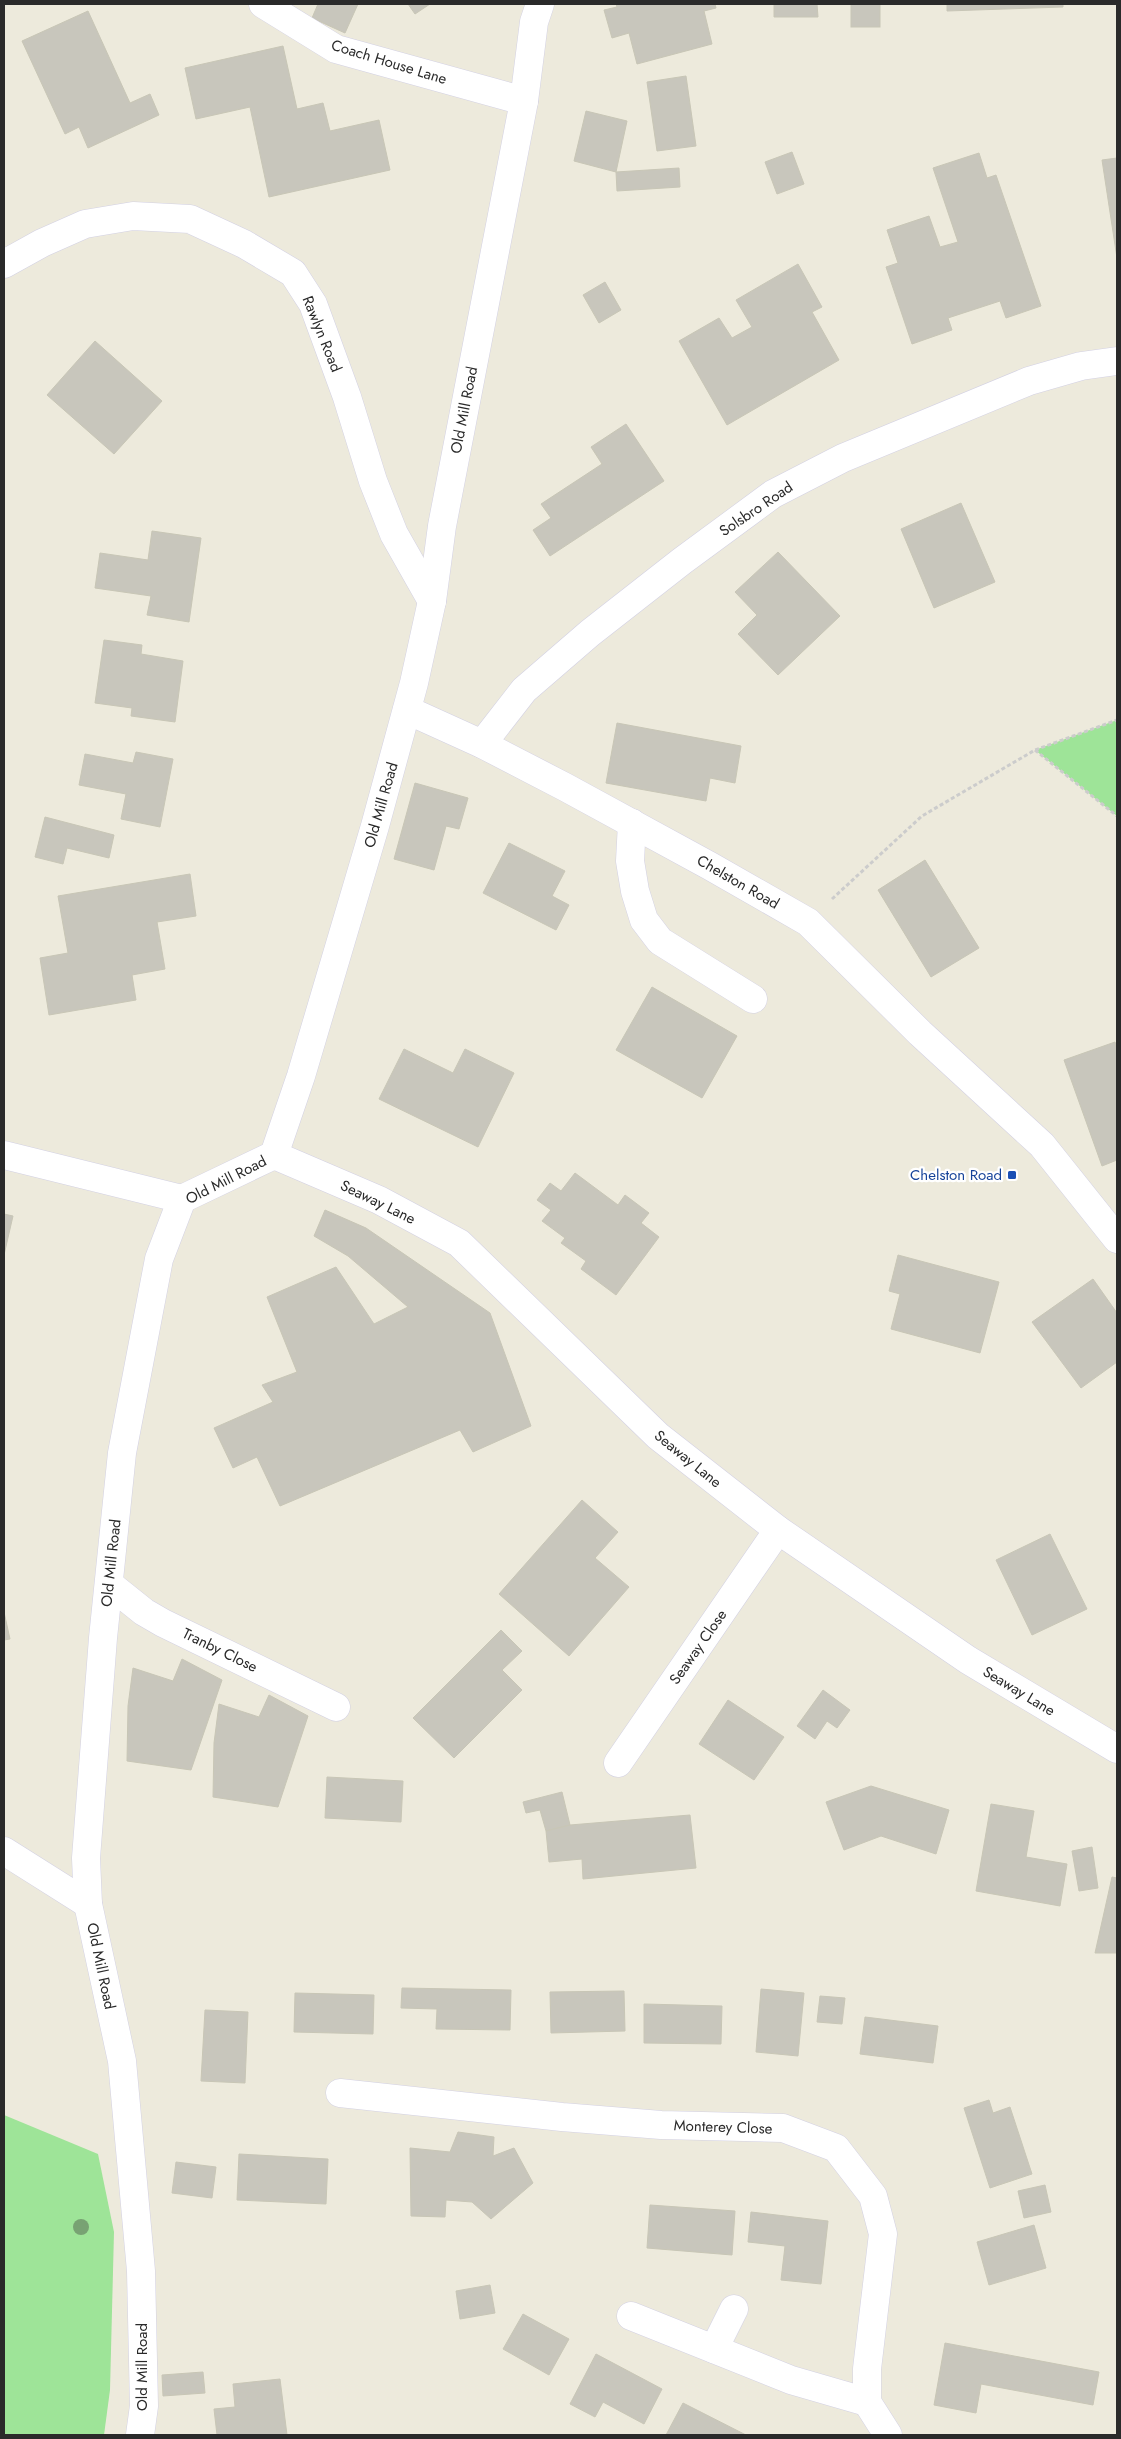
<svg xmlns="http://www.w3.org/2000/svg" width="1121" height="2439" font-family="Jost,sans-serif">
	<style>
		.green { fill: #9ee498 }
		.building { fill: #c8c6bc; stroke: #c8c6b6 }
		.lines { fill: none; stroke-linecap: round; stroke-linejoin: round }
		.minor-casing { stroke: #d3d1e3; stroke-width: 29 }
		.path { stroke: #ccc; stroke-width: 3; stroke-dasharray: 4 2.5; stroke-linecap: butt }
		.minor { stroke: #fff; stroke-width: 28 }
		.tree { fill: #78a273 }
		.transit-dot { fill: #1a4fb4; stroke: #fff; stroke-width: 2 }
		.labels { text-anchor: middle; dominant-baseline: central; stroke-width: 4.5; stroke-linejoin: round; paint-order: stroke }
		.street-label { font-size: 15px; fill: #2a2a2a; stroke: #fff }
		.transit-label { font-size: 15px; fill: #164399; stroke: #fff; text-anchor: end }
	</style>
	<rect width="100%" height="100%" fill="#edeadc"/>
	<g class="green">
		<polygon points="1117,720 1117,816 1035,750"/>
		<polygon points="4,2115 98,2154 114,2232 110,2390 104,2435 4,2435"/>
	</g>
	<g class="building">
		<polygon points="318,4 358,4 345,33 312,18"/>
		<polygon points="408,4 430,4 415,14"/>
		<polygon points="616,4 715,4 716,8 704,11 712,44 637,64 629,33 612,38 604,10 617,7"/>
		<polygon points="774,4 817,4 818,17 774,17"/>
		<rect x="851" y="4" width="29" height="23"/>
		<polygon points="947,4 1063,4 1063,7 947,11"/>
		<polygon points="88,11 130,103 150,94 159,115 88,148 79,127 65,134 22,41"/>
		<polygon points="283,46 297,109 323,103 330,131 379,120 390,170 269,197 250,107 196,119 185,68"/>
		<polygon points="686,76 696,146 657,151 647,82"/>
		<polygon points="586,111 627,121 616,172 574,161"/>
		<polygon points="792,152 804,184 777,194 765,162"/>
		<polygon points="979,153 987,178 996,175 1041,306 1006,318 1000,301 948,318 952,330 912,344 886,267 898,263 887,230 929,216 940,247 958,242 933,168"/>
		<polygon points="1117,158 1117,258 1102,160"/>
		<polygon points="679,168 680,187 617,191 616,172"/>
		<polygon points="798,264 822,307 812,312 839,360 727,425 679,341 719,318 732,338 752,327 736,300"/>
		<polygon points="605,282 621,310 599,323 583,295"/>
		<polygon points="95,341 162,401 114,454 47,395"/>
		<polygon points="626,424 664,481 550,556 533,530 551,518 541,504 602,464 591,447"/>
		<polygon points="961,503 995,582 934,608 901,529"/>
		<polygon points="152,531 201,538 189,622 147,615 151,596 95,588 100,553 148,560"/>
		<polygon points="778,552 840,616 778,675 738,634 757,615 735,592"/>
		<polygon points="104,640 142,645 141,654 183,661 175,722 131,716 132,708 95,703"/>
		<polygon points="617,723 741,746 735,783 710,778 706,801 606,783"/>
		<polygon points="136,752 173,759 160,827 121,819 126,794 79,785 85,754 133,763"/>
		<polygon points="415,783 468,798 459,829 446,826 434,870 394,859"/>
		<polygon points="45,817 114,835 109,858 67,848 63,864 35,857"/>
		<polygon points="509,843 565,871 552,896 569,905 556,930 483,893"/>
		<polygon points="925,860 979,948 931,977 878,890"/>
		<polygon points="190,874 196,916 157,922 165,969 132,975 136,1000 49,1015 40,958 68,953 58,896"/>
		<polygon points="652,987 737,1036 702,1098 616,1050"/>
		<polygon points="1115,1042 1117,1049 1117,1160 1102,1166 1064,1060"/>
		<polygon points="404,1049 453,1073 465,1049 514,1073 478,1147 379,1099"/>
		<polygon points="575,1173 618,1205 625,1195 649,1213 641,1223 659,1237 616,1295 581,1269 586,1261 561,1243 565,1238 542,1221 551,1210 537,1200 550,1183 561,1191"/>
		<polygon points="325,1210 366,1228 490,1313 531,1426 473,1452 460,1430 280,1506 257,1457 233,1468 214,1428 273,1402 262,1385 297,1372 267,1297 336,1267 374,1324 408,1307 348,1256 314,1236"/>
		<polygon points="4,1214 13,1216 4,1255"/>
		<polygon points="898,1255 999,1282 980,1353 891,1329 900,1294 889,1291"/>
		<polygon points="1093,1279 1117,1313 1117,1362 1081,1388 1032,1322"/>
		<polygon points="582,1500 618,1532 595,1558 629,1587 569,1656 499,1594"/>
		<polygon points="1050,1534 1087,1609 1032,1635 996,1560"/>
		<polygon points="4,1612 10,1639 4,1640"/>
		<polygon points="501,1630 522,1651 502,1670 522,1690 454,1758 413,1718"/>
		<polygon points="182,1659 222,1680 191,1770 127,1761 128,1706 133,1668 173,1681"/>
		<polygon points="823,1690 850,1710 837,1728 827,1721 815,1739 797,1726"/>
		<polygon points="269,1695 308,1716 278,1807 213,1797 214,1743 219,1704 259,1717"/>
		<polygon points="728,1700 784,1737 754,1780 699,1744"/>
		<polygon points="327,1777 403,1781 401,1822 325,1818"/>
		<polygon points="871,1786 949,1810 936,1854 881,1836 844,1850 826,1802"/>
		<polygon points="562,1792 570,1825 546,1831 540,1810 526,1813 523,1802"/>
		<polygon points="991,1804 1034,1811 1026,1857 1067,1864 1060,1906 976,1891"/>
		<polygon points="690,1815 696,1868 583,1879 582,1859 549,1862 546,1831 570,1825"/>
		<polygon points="1092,1847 1098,1888 1079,1891 1072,1851"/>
		<polygon points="1112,1877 1117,1878 1117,1953 1095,1953"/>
		<polygon points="402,1988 511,1990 510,2030 436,2029 437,2009 401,2008"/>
		<polygon points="761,1989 804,1993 798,2056 756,2052"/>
		<polygon points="624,1991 625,2031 551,2033 550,1992"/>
		<polygon points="295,1993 374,1995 373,2034 294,2032"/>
		<polygon points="820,1996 845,1998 842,2024 817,2022"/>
		<polygon points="644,2004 722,2006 721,2044 644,2043"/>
		<polygon points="205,2010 248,2012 245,2083 201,2081"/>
		<polygon points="865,2017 938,2026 933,2063 860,2054"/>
		<polygon points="989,2100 993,2113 1010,2107 1032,2174 990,2188 964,2108"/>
		<polygon points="458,2132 494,2137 493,2156 514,2148 533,2183 491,2219 472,2202 446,2200 445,2217 411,2216 410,2148 450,2152"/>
		<polygon points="239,2154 328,2159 326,2204 237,2200"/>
		<polygon points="176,2162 216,2167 212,2198 172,2193"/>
		<polygon points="1045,2185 1051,2212 1024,2218 1018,2191"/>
		<polygon points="650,2205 735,2211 732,2255 647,2248"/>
		<polygon points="751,2212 828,2221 821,2284 781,2280 785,2246 748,2242"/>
		<polygon points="1034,2225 1046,2268 989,2285 977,2242"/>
		<polygon points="490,2285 495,2313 460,2319 456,2291"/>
		<polygon points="523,2314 569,2339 549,2375 503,2349"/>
		<polygon points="945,2343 1099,2372 1093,2405 981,2384 976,2413 934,2405"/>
		<polygon points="596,2354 662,2389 644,2424 603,2402 595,2417 570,2404"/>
		<polygon points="203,2372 205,2393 163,2396 162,2375"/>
		<polygon points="280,2379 287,2435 217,2435 214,2409 235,2407 233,2384"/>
		<polygon points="683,2403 746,2435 666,2435"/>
	</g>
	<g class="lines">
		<defs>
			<g id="minor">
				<polyline points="263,4 336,49 524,101"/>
				<polyline points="4,264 42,243 85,224 133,216 190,219 244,244 293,273 313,304 347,397 373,481 394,534 432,601"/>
				<polyline points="407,710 482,744 565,787 710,866 808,922 920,1033 1042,1145 1117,1239"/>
				<polyline points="482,744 524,690 590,633 682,561 773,494 843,458 1029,381 1081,366 1117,361"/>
				<polyline points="632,823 630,861 635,891 644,920 660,941 753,999"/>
				<polyline points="4,1155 182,1199"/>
				<polyline points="274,1155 379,1200 459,1243 658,1436 778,1530 968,1660 1117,1749"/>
				<polyline points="109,1584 144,1612 163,1623 336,1707"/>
				<polyline points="618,1763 778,1530"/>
				<polyline points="4,1851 88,1904"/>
				<polyline points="340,2093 562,2117 661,2125 783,2128 836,2148 873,2196 883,2234 867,2369 867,2402 888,2435"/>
				<polyline points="631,2316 791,2380 867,2402"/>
				<polyline points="714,2349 734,2309"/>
				<polyline points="140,2435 144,2406 141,2271 122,2061 88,1904 86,1858 103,1638 122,1453 159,1259 182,1199 274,1155 301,1076 375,826 414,683 432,601 442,526 524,101 534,22 540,4"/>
			</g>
		</defs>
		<use href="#minor" class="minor-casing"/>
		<g class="path">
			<polyline points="1035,750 1117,816"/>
			<polyline points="832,899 922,816 1035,750 1117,720"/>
		</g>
		<use href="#minor" class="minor"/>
	</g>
	<circle class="tree" cx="81" cy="2227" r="8"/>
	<rect class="transit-dot" x="1007" y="1170" width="10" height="10" rx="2.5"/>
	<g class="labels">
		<g class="street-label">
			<text transform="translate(389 62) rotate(17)">Coach House Lane</text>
			<text transform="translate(322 334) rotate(68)">Rawlyn Road</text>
			<text transform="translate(464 410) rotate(-79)">Old Mill Road</text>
			<text transform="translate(756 509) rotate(-34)">Solsbro Road</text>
			<text transform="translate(381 805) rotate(-74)">Old Mill Road</text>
			<text transform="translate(738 882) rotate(30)">Chelston Road</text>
			<text transform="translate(226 1180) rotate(-27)">Old Mill Road</text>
			<text transform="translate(378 1202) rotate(26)">Seaway Lane</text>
			<text transform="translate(688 1459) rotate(39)">Seaway Lane</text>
			<text transform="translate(111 1563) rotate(-84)">Old Mill Road</text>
			<text transform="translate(698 1647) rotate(-55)">Seaway Close</text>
			<text transform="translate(220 1650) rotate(26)">Tranby Close</text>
			<text transform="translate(1019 1691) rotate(31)">Seaway Lane</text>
			<text transform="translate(101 1966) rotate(78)">Old Mill Road</text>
			<text transform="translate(723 2127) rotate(2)">Monterey Close</text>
			<text transform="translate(142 2367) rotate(-90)">Old Mill Road</text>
		</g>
		<g class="transit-label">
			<text x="1002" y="1175">Chelston Road</text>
		</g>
	</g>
	<rect width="1121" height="2439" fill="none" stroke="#2a2a2a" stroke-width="10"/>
</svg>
